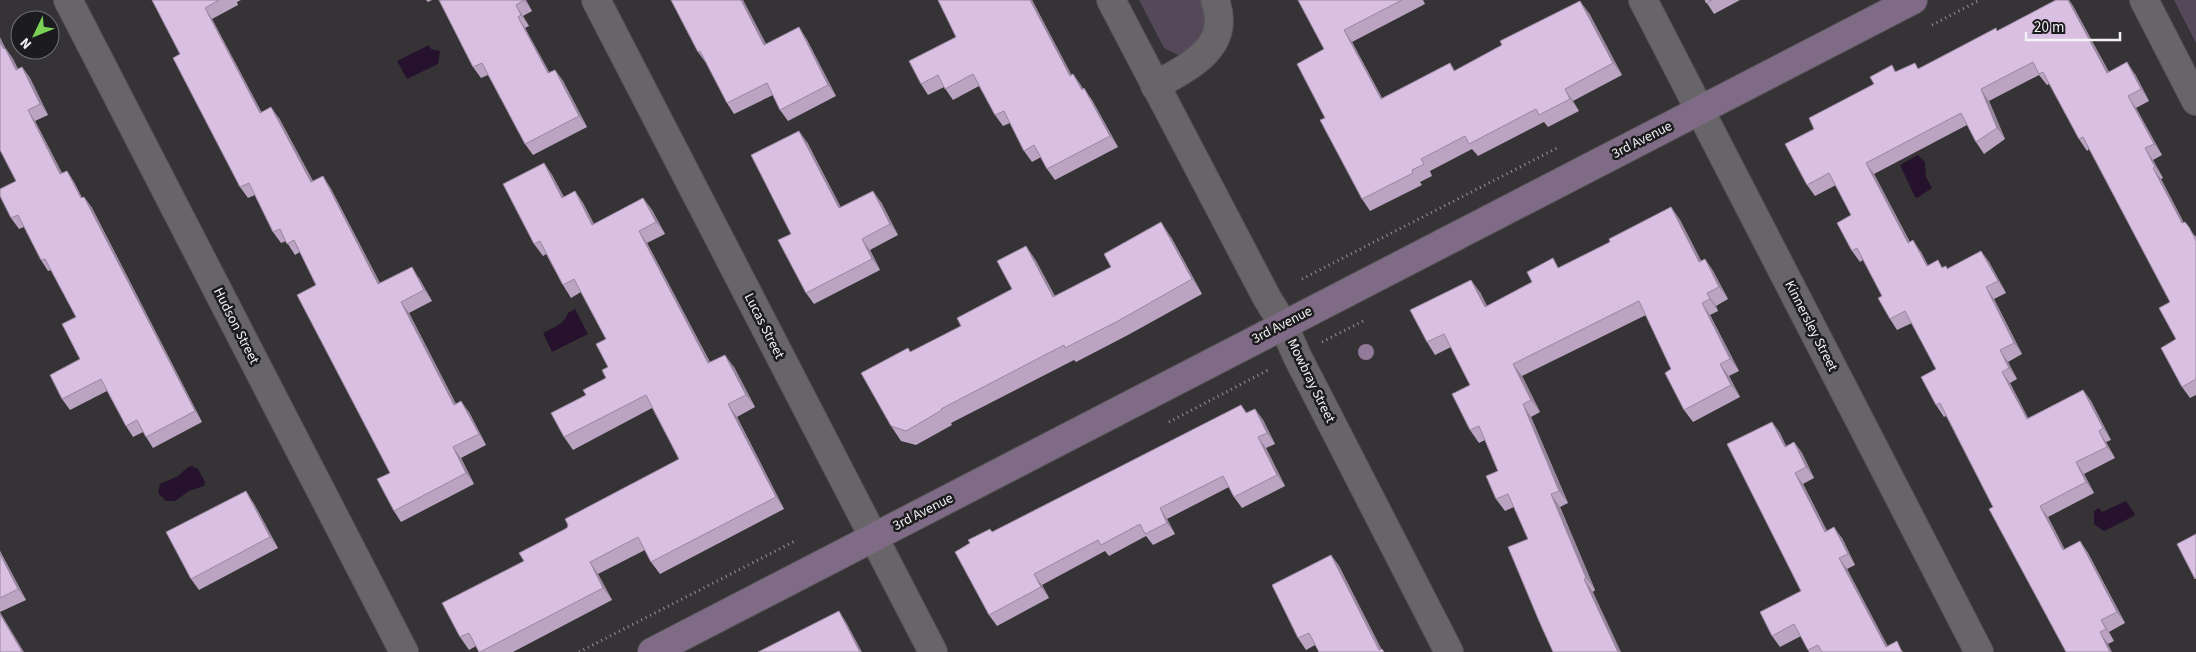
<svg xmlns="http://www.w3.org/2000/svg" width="2196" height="652" font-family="'Source Sans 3',sans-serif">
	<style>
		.green { fill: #56485b }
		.water { fill: #26122c }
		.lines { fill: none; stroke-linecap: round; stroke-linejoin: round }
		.street-casing { stroke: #555256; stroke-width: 30 }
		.secondary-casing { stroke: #555256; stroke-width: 30 }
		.path { stroke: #979598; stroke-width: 3; stroke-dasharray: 1 4; stroke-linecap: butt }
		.street { stroke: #686569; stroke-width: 28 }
		.secondary { stroke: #7f6b86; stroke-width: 28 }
		.tree { fill: #927b9a }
		.wall { fill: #bba4c2 }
		.shaded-wall { fill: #98869e }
		.building { fill: #d9bfe2; stroke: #98869e }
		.labels { text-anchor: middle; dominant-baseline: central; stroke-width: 5; stroke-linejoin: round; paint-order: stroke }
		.street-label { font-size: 14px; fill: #f3f1f4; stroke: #1c1b1d }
	</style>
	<rect width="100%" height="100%" fill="#353336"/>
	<g class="green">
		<path d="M1139,0H1203C1204,4 1208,11 1208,15C1208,33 1193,47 1180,56L1164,48Z"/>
		<polygon points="2174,0 2196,0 2196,43"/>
	</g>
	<g class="water">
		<polygon points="429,45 431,49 440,51 438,64 407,79 397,61"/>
		<polygon points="1918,155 1925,162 1926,177 1932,188 1917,198 1915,197 1900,165"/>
		<path d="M575,309L588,334L552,352L543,333C553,327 564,325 568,313Z"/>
		<polygon points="192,466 198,469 205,482 204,486 189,491 175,501 166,501 158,493 160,484 178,476 188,467"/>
		<polygon points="2126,501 2135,514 2134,516 2104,531 2094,524 2094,511 2099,508 2102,512"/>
	</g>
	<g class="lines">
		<defs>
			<g id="street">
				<polyline points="68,0 404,652"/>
				<polyline points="596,0 933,652"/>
				<polyline points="1111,0 1267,298 1283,324 1297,356 1449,652"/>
				<polyline points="1643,0 1979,652"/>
				<polyline points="2144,0 2196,101"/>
				<path d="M1155,86C1189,66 1232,48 1215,0"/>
			</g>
			<polyline id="secondary" points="652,652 1913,0"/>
		</defs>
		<use href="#street" class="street-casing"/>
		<use href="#secondary" class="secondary-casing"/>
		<g class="path">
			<polyline points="1932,25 1980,0"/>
			<polyline points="1302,279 1559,147"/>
			<polyline points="1322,342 1363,321"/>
			<polyline points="1169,422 1270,369"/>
			<polyline points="579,652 797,540"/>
		</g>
		<use href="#street" class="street"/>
		<use href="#secondary" class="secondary"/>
	</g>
	<circle class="tree" cx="1366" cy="352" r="8"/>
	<g class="wall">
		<polygon points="152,0 241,0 237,2 238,5 212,19 261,112 279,118 313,181 330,187 380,283 419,278 432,301 409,313 456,404 469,412 486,445 461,458 474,484 401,522 394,511 390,473 316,285 300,252 295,255 286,241 281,243 273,232 255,195 248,198 240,187 180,54"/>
		<polygon points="426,0 432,0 428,2"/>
		<polygon points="439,0 526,0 532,11 523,16 529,26 525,28 549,73 555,70 563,81 587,127 533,155 525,144 488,75 481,78 473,67"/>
		<polygon points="671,0 743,0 766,44 806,38 836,96 788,121 780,110 773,95 734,114 727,103 706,63 698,52"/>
		<polygon points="938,0 1032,0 1071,75 1073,74 1083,89 1092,100 1118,147 1055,180 1047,169 1041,157 1032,162 1024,151 1010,123 1003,126 995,115 979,86 953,100 944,87 928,95 921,84 956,37"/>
		<polygon points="1298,0 1423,0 1425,4 1352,42 1382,98 1450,63 1455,71 1589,13 1622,75 1573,101 1579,111 1548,127 1544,122 1478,156 1472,149 1430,171 1432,176 1420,182 1422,185 1370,211 1362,199 1325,118 1324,49"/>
		<polygon points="1705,0 1740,0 1714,14"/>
		<polygon points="2056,0 2069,0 2073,6 2109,72 2135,74 2149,101 2136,108 2162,155 2153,160 2163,178 2161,179 2184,223 2196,237 2196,395 2190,398 2182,387 2170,302 2089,149 2087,151 2079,139 2049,84 2047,85 2039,75 1989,101 2005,139 1984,154 1976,142 1967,125 1874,174 1910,242 1921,252 1928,266 1942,267 1946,266 1948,269 1981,251 1989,262 2006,293 1994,299 2022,354 2008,362 2017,379 2010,383 2028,418 2083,390 2091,401 2111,440 2106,442 2115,458 2084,474 2094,493 2048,517 2065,550 2080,541 2088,553 2125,623 2109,632 2114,641 2108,644 1993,507 1946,416 1944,417 1936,405 1936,369 1912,323 1897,330 1890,319 1882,296 1863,260 1860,262 1852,251 1851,215 1836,185 1815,196 1807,185 1814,129 1874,84 1892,65 1896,72 1919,68 1998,31"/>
		<polygon points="6,49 13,59 18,69 22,67 30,78 48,115 35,121 62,173 67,171 74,182 82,198 84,197 92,208 202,422 153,448 143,432 133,437 126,426 107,391 70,410 62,399 80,359 76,317 51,270 48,271 41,260 24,227 19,229 11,218 16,181"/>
		<polygon points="807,142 841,208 881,202 898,235 870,250 880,270 814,304 806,293 791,234"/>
		<polygon points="544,163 552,175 564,197 575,191 583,203 594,224 643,198 652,210 665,234 647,243 710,362 734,367 755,407 737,417 784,509 660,574 651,562 645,550 598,574 612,600 513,652 479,652 476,646 469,650 460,637 524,561 567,528 679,459 652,408 573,450 564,437 586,395 606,378 608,367 606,339 581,292 571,298 563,285 546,254 543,256 534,244"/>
		<polygon points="1671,207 1680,220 1701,261 1705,259 1713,271 1728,299 1716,306 1718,311 1710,315 1739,371 1729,376 1740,397 1693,422 1684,410 1671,369 1646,315 1522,376 1540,412 1531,417 1568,503 1560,507 1595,590 1593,592 1528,539 1514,507 1505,511 1496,499 1498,471 1485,440 1479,443 1470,430 1470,385 1451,347 1435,355 1427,342 1480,292 1487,306 1610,242"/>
		<polygon points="1171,237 1202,294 1128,335 1076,362 1074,360 951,423 952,425 916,445 901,441 891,426 908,348 911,352 961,326 1012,289 1026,246 1036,261 1055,296"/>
		<polygon points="1241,405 1247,413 1255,409 1263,420 1275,444 1266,448 1285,486 1242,508 1234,497 1229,487 1167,519 1175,534 1153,545 1146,536 1109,556 1105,551 1042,585 1049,598 997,626 989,615 992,532"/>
		<polygon points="1772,422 1780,433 1786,446 1794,442 1802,453 1814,478 1803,484 1827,531 1842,538 1855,565 1847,569 1887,646 1904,652 1809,652 1801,636 1780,647 1772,636 1801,591"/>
		<polygon points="253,502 278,548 199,590 191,579"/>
		<polygon points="0,551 26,600 0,612 0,652"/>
		<polygon points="1331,555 1339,566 1381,649 1382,649 1384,652 1319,652 1315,645 1306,650 1298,638"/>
	</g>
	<g class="shaded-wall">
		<polygon points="524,0 526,0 532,11"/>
		<polygon points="741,0 743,0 772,56 764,45"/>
		<polygon points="1030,0 1032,0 1078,87 1070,76"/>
		<polygon points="2068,0 2069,0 2073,6 2115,84 2107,73"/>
		<polygon points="1580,1 1589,13 1622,75 1613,63"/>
		<polygon points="516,5 523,16 529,26 521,15"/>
		<polygon points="205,8 212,19 268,124 260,113"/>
		<polygon points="518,17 525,28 556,84 548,73"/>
		<polygon points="799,27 806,38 836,96 828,85"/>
		<polygon points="1344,30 1352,42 1389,111 1381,99"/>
		<polygon points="0,37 6,49 13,59 24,81 4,49 0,42"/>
		<polygon points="2127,62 2135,74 2149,101 2141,89"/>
		<polygon points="22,67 30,78 48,115 40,104"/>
		<polygon points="555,70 563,81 587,127 579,116"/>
		<polygon points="1073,74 1081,85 1089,101 1082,90"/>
		<polygon points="1084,88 1092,100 1118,147 1110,136"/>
		<polygon points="1565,89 1573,101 1579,111 1570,99"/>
		<polygon points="1981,89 1989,101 2005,139 1997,128"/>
		<polygon points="2128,96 2136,108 2162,155 2154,144"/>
		<polygon points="271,107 279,118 319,193 311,182"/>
		<polygon points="28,110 35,121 68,185 60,174"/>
		<polygon points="799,131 807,142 847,219 839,208"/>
		<polygon points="2145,148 2153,160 2163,178 2155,167"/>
		<polygon points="544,163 552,175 570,210 562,198"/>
		<polygon points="1866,163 1874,174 1916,254 1908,243"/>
		<polygon points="2153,168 2161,179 2190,235 2182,223"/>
		<polygon points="67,171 74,182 88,209 81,198"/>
		<polygon points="323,176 330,187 386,295 378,284"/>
		<polygon points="575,191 583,203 600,237 592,225"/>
		<polygon points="873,191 881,202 898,235 890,224"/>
		<polygon points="84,197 92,208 202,422 195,411"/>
		<polygon points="643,198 652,210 665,234 656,222"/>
		<polygon points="1671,207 1680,220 1708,274 1699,262"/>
		<polygon points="1161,222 1171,237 1202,294 1192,279"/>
		<polygon points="639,231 647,243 717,376 708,363"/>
		<polygon points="862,239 870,250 880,270 872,259"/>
		<polygon points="1913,240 1921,252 1935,278 1927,266"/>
		<polygon points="1026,246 1036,261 1063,312 1053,297"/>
		<polygon points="1981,251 1989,262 2006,293 1998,281"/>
		<polygon points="1705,259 1713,271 1728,299 1719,287"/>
		<polygon points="412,267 419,278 432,301 424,290"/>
		<polygon points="1471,280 1480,292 1493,319 1485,307"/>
		<polygon points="1986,287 1994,299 2022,354 2014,343"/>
		<polygon points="1707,293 1716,306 1718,311 1710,299"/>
		<polygon points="401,302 409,313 462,416 454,405"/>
		<polygon points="1702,303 1710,315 1739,371 1730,359"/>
		<polygon points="2000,350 2008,362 2017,379 2009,368"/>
		<polygon points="725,355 734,367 755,407 746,395"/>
		<polygon points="1513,364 1522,376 1540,412 1531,400"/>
		<polygon points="1720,364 1729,376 1740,397 1731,385"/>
		<polygon points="2002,372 2010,383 2034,430 2027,419"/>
		<polygon points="2083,390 2091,401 2111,440 2103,428"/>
		<polygon points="461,401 469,412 486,445 479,434"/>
		<polygon points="728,404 737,417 784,509 776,497"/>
		<polygon points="1523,404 1531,417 1568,503 1559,491"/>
		<polygon points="1255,409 1263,420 1275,444 1267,433"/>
		<polygon points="1772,422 1780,433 1792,458 1785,447"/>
		<polygon points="2099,431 2106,442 2115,458 2107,447"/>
		<polygon points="1258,437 1266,448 1285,486 1277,475"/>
		<polygon points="1794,442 1802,453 1814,478 1806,467"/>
		<polygon points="453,447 461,458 474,484 466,473"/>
		<polygon points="2076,462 2084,474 2094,493 2086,482"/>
		<polygon points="1795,473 1803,484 1833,543 1825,532"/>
		<polygon points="246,491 253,502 278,548 270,537"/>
		<polygon points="1551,494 1560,507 1595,590 1586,578"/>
		<polygon points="2040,506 2048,517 2071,562 2063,550"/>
		<polygon points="1160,508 1167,519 1175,534 1167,523"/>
		<polygon points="1834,527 1842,538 1855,565 1848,554"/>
		<polygon points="2080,541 2088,553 2125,623 2117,612"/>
		<polygon points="0,551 1,553 26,600 18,589 0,554"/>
		<polygon points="1331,555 1339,566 1383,652 1381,652"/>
		<polygon points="1839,558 1847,569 1891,652 1886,647"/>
		<polygon points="590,562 598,574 612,600 603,588"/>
		<polygon points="1034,574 1042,585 1049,598 1041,587"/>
		<polygon points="1584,579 1593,592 1621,652 1618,652"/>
		<polygon points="839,611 846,622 862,652 860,652"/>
		<polygon points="0,612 24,652 22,652 0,614"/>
		<polygon points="2101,620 2109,632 2114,641 2106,629"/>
		<polygon points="2100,632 2108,644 2112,652 2110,652"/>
	</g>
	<g class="building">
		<polygon points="152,0 219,0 205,8 260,113 271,107 311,182 323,176 378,284 412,267 424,290 401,302 454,405 461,401 479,434 453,447 466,473 394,511 377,479 390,473 297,295 316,285 294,240 287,244 280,229 273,232 249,183 240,187 173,58 180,54"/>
		<polygon points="439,0 524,0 516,5 521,15 518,17 548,73 555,70 579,116 525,144 482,63 473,67"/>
		<polygon points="671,0 741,0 764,45 799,27 828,85 780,110 767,83 727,103 700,51 698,52"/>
		<polygon points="938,0 1030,0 1070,76 1073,74 1082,90 1084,88 1110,136 1047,169 1034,145 1024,151 1004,111 995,115 973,74 945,89 938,75 921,84 909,61 956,37"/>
		<polygon points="1298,0 1402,0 1344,30 1381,99 1450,63 1454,71 1502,45 1500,41 1580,1 1613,63 1565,89 1570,99 1539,115 1536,109 1469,144 1465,136 1421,159 1424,164 1412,170 1413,173 1362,199 1320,120 1325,118 1297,64 1324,49"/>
		<polygon points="1705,0 1712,0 1706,3"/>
		<polygon points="2056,0 2068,0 2107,73 2127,62 2141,89 2128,96 2154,144 2145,148 2155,167 2153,168 2182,223 2185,222 2189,227 2196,241 2196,379 2182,387 2161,348 2176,339 2159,308 2170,302 2083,137 2079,139 2043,72 2039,74 2033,62 1981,89 1997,128 1976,142 1961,113 1866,163 1908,243 1913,240 1927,266 1938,260 1942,268 1946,266 1947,269 1981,251 1998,281 1986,287 2014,343 2000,350 2009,368 2002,372 2027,419 2083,390 2103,428 2099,431 2107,447 2076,462 2086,482 2040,506 2063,550 2080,541 2117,612 2101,620 2106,629 2100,632 2110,652 2066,652 1989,509 1993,507 1940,403 1936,405 1921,377 1936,369 1905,311 1890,319 1878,298 1882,296 1857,248 1852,251 1837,223 1851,215 1829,173 1807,185 1785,144 1814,129 1809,118 1874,84 1870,77 1892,65 1895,72 1915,63 1918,69 1996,28 1997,31"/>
		<polygon points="0,42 4,49 5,48 16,70 22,67 40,104 28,110 60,174 67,171 81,198 84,197 195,411 146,437 137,420 126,426 101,379 62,399 50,375 80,359 62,324 76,317 45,259 41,260 18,215 11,218 0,196 0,189 16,181 0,150"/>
		<polygon points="799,131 839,208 873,191 890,224 862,239 872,259 806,293 778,240 791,234 751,155"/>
		<polygon points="544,163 562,198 575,191 592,225 643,198 656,222 639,231 708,363 725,355 746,395 728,404 776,497 651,562 638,537 590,562 603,588 480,652 479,652 469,633 460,637 442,603 524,561 519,553 567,528 568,525 565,519 679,459 646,395 564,437 551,413 586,395 583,390 606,378 602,370 608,367 596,344 606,339 574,279 563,285 540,241 534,244 503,184"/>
		<polygon points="1671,207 1699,262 1705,259 1719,287 1707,293 1710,299 1702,303 1730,359 1720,364 1731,385 1684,410 1665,373 1671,369 1639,301 1513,364 1531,400 1523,404 1559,491 1551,494 1586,578 1584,579 1618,652 1553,652 1539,621 1508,547 1528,539 1508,494 1496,499 1486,476 1498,471 1479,426 1470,430 1452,394 1470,385 1444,334 1427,342 1410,310 1471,280 1485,307 1532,282 1527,272 1553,258 1558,268 1610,242 1609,239"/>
		<polygon points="1161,222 1192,279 1118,321 1065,348 1064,345 941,409 942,410 906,431 891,426 861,373 908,348 910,352 961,326 957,318 1012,289 997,261 1026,246 1053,297 1111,267 1104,254"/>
		<polygon points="1241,405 1246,413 1255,409 1267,433 1258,437 1277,475 1234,497 1223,476 1160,508 1167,523 1145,534 1140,524 1101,545 1098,540 1034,574 1041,587 989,615 955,552 970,543 968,540 990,529 992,532"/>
		<polygon points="1772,422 1785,447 1794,442 1806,467 1795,473 1825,532 1834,527 1848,554 1839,558 1886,647 1897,641 1902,652 1822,652 1818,645 1808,650 1794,624 1772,636 1760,612 1801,591 1727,444"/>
		<polygon points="246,491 270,537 191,579 166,532"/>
		<polygon points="2196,534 2196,578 2195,579 2177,544"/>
		<polygon points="0,554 18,589 0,598"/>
		<polygon points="1331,555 1379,650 1382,649 1384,652 1319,652 1309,633 1298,638 1272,585"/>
		<polygon points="839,611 860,652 758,652"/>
		<polygon points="0,614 20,648 22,652 0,652"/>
	</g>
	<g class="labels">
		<g class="street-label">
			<text transform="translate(1642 140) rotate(-27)">3rd Avenue</text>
			<text transform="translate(1282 325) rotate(-27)">3rd Avenue</text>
			<text transform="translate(236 326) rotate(63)">Hudson Street</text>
			<text transform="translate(764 326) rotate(63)">Lucas Street</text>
			<text transform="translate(1811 326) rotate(63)">Kinnersley Street</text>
			<text transform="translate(1311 381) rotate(64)">Mowbray Street</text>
			<text transform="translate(923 512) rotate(-27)">3rd Avenue</text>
		</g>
	</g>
	<g transform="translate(35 35) rotate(227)"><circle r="24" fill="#1c1b1d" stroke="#727173"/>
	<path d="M0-4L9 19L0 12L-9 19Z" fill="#7bd156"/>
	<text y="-8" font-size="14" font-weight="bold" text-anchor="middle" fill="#f3f1f4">N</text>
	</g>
	<path d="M2026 32v8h94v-8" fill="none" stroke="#f3f1f4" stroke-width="2.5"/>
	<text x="2034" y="32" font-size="15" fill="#f3f1f4" stroke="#1c1b1d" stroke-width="4" paint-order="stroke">20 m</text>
</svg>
